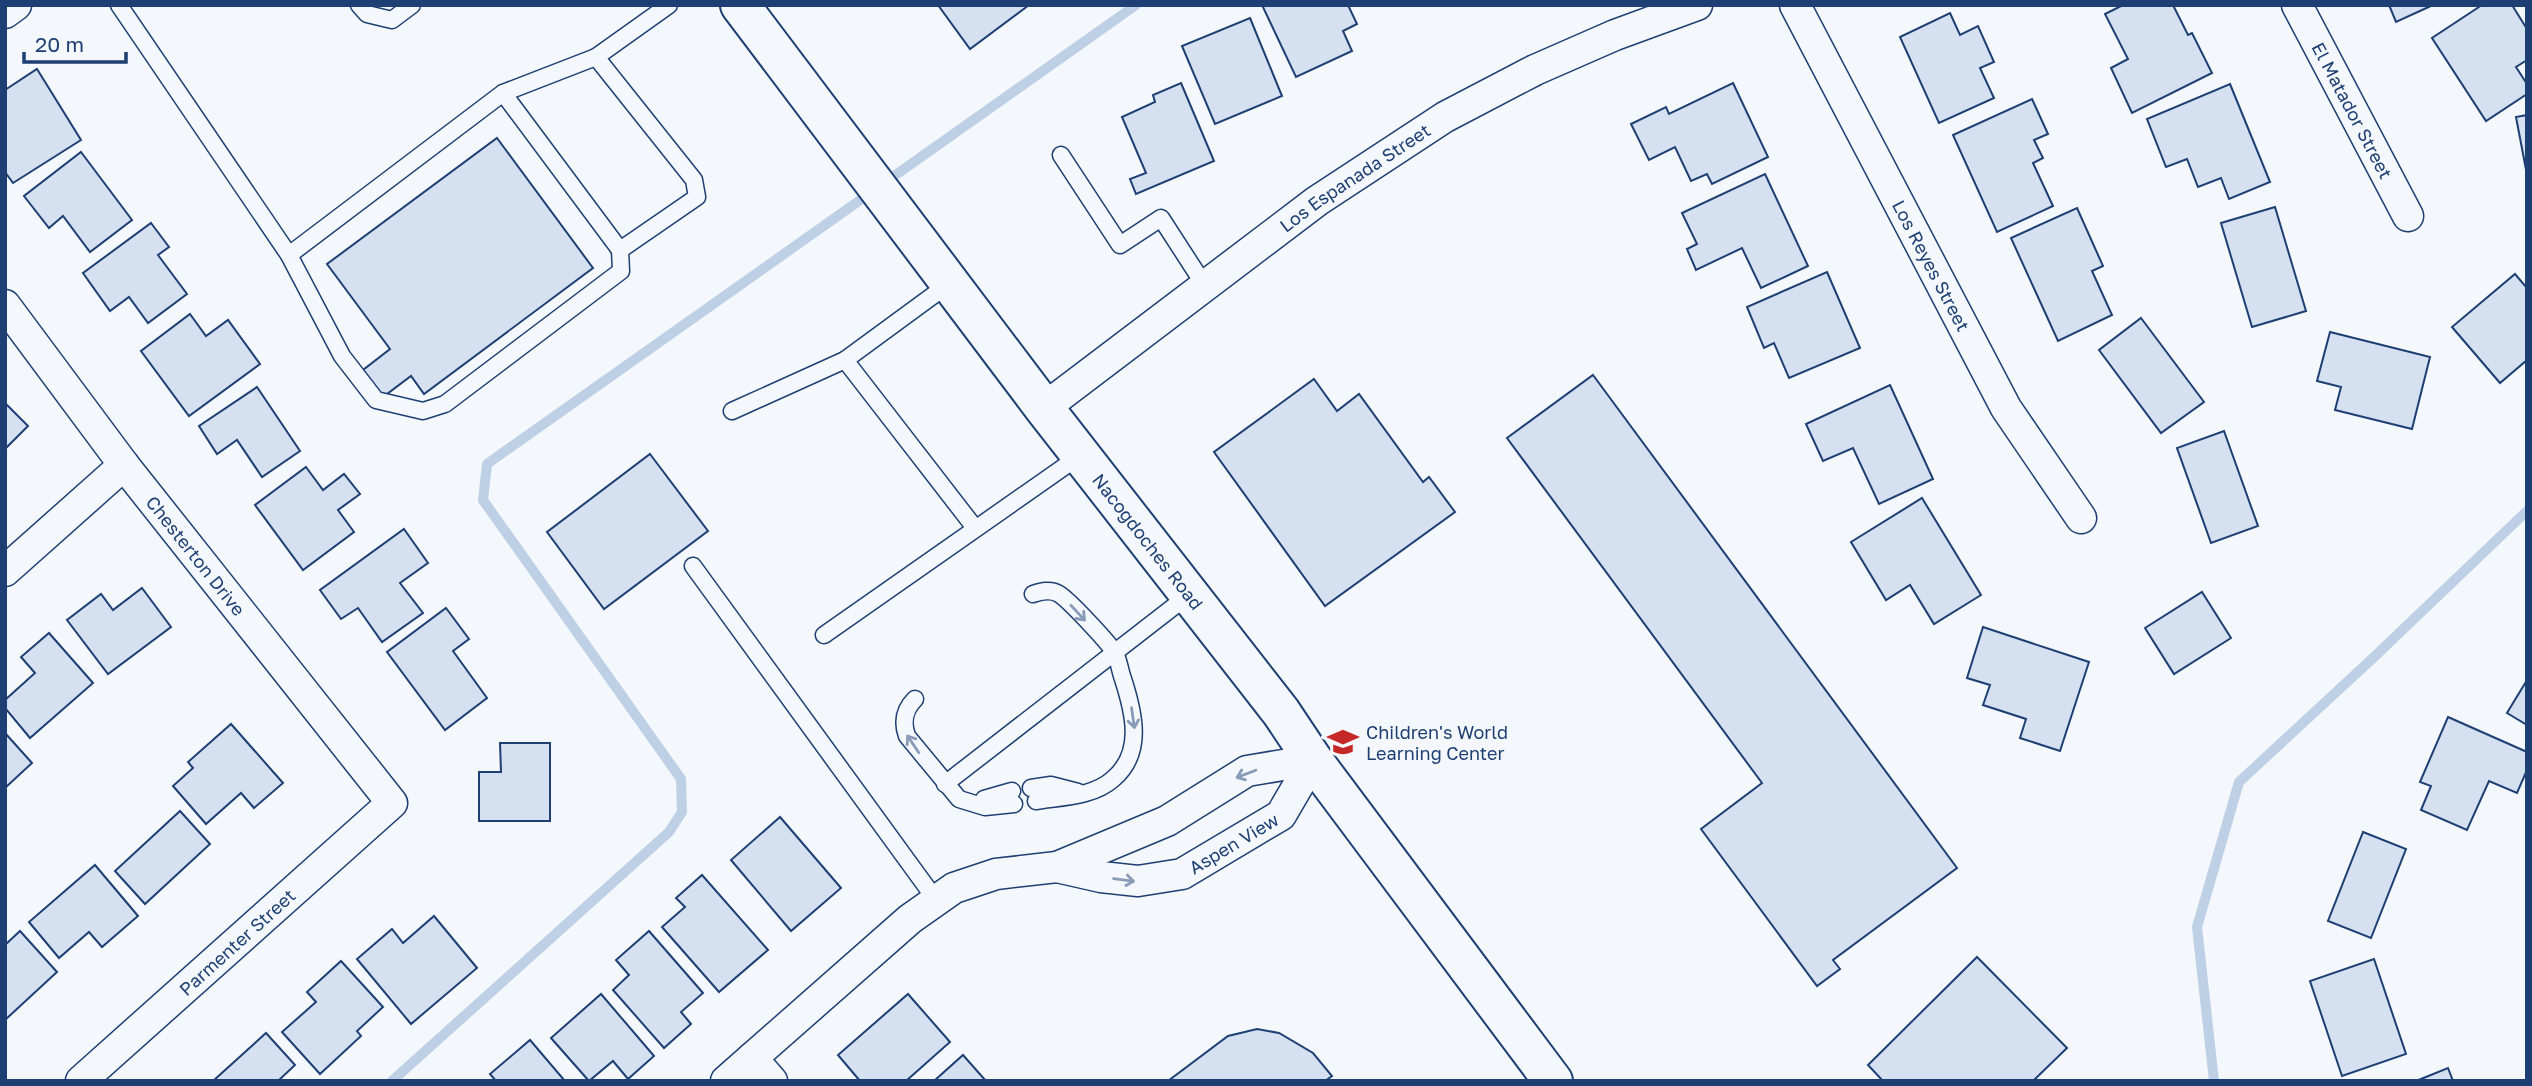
<svg xmlns="http://www.w3.org/2000/svg" width="2532" height="1086" font-family="'Golos Text',sans-serif">
	<style>
		.lines { fill: none; stroke-linecap: round; stroke-linejoin: round }
		.stream { stroke: #bed0e5; stroke-width: 10 }
		.building { fill: #d5e0f0; stroke: #1d3f73; stroke-width: 2 }
		.service-casing { stroke: #1d3f73; stroke-width: 19 }
		.minor-casing { stroke: #1d3f73; stroke-width: 33 }
		.primary-casing { stroke: #1d3f73; stroke-width: 42 }
		.service { stroke: #f4f7fb; stroke-width: 16 }
		.minor { stroke: #f4f7fb; stroke-width: 30 }
		.primary { stroke: #f4f7fb; stroke-width: 38 }
		.oneway { stroke: #889bb7 }
		.labels { text-anchor: middle; dominant-baseline: central; stroke-width: 5; stroke-linejoin: round; paint-order: stroke }
		.street-label { font-size: 18px; fill: #1d3f73; stroke: #f4f7fb }
		.poi-label { font-size: 18px; fill: #1d3f73; stroke: #f4f7fb; text-anchor: start }
	</style>
	<rect width="100%" height="100%" fill="#f4f7fb"/>
	<g class="lines">
		<g class="stream">
			<polyline points="392,1081 669,832 682,812 681,779 483,500 487,464 1136,5"/>
			<polyline points="2214,1081 2197,927 2239,782 2373,658 2527,511"/>
		</g>
	</g>
	<g class="building">
		<polygon points="938,5 1029,5 970,49"/>
		<polygon points="1262,5 1348,5 1357,24 1343,31 1352,51 1296,77"/>
		<polygon points="2123,5 2173,5 2188,35 2192,33 2212,73 2132,113 2111,68 2128,59 2105,14"/>
		<polygon points="2389,5 2433,5 2396,22"/>
		<polygon points="2482,5 2512,5 2527,29 2527,60 2516,67 2527,84 2527,94 2486,121 2432,38"/>
		<polygon points="1950,13 1960,35 1978,26 1994,62 1980,68 1994,98 1939,123 1900,37"/>
		<polygon points="1250,18 1282,96 1215,124 1182,46"/>
		<polygon points="37,69 81,140 13,183 5,172 5,90"/>
		<polygon points="1181,83 1214,161 1136,194 1130,179 1146,173 1122,117 1155,102 1153,95"/>
		<polygon points="1733,83 1768,157 1712,184 1707,174 1691,181 1675,147 1649,160 1631,124 1666,107 1669,114"/>
		<polygon points="2230,84 2270,182 2229,199 2221,178 2198,187 2187,159 2166,167 2147,119"/>
		<polygon points="2032,99 2048,134 2034,140 2043,158 2033,163 2053,206 1997,232 1953,135"/>
		<polygon points="2527,115 2527,175 2516,117"/>
		<polygon points="497,138 593,268 424,394 411,376 383,397 363,370 390,349 327,264"/>
		<polygon points="81,152 132,220 90,252 63,216 49,228 24,196"/>
		<polygon points="1765,174 1808,266 1761,288 1742,248 1696,270 1687,249 1697,244 1682,213"/>
		<polygon points="2275,207 2306,311 2252,327 2221,223"/>
		<polygon points="2077,208 2103,266 2092,271 2112,315 2058,341 2011,238"/>
		<polygon points="151,223 169,247 158,255 187,294 148,323 129,297 110,311 83,273"/>
		<polygon points="1827,272 1860,348 1789,378 1774,343 1764,348 1747,307"/>
		<polygon points="2515,274 2527,288 2527,360 2500,383 2452,327"/>
		<polygon points="190,314 206,336 228,320 260,364 189,416 141,351"/>
		<polygon points="2141,318 2204,402 2161,433 2099,350"/>
		<polygon points="2330,332 2430,357 2412,429 2335,410 2341,387 2317,381"/>
		<polygon points="1593,375 1957,868 1833,960 1840,969 1817,986 1701,829 1762,783 1507,438"/>
		<polygon points="1314,379 1337,411 1359,394 1423,482 1429,477 1455,512 1325,606 1214,452"/>
		<polygon points="1890,385 1933,479 1879,504 1853,448 1823,461 1806,424"/>
		<polygon points="257,387 300,451 262,477 237,440 217,454 199,426"/>
		<polygon points="5,403 28,426 5,449"/>
		<polygon points="2224,431 2258,526 2211,543 2177,448"/>
		<polygon points="650,454 708,531 604,609 547,532"/>
		<polygon points="306,467 323,490 344,474 360,494 338,510 354,532 303,570 255,505"/>
		<polygon points="1922,498 1981,595 1934,624 1910,585 1886,600 1851,542"/>
		<polygon points="404,529 428,563 400,583 423,613 382,642 358,608 341,619 320,590"/>
		<polygon points="142,588 171,627 108,674 67,620 101,594 113,610"/>
		<polygon points="2202,592 2231,638 2174,674 2145,628"/>
		<polygon points="446,608 469,639 453,651 487,698 445,730 387,652"/>
		<polygon points="1983,627 2089,662 2060,751 2020,738 2026,719 1983,705 1990,685 1967,678"/>
		<polygon points="49,633 93,683 30,738 5,708 5,700 35,673 21,657"/>
		<polygon points="2527,680 2527,725 2507,713"/>
		<polygon points="2448,717 2527,752 2527,770 2517,793 2489,781 2467,830 2421,810 2431,786 2420,782"/>
		<polygon points="231,724 283,783 254,808 241,793 206,824 173,786 193,768 188,762"/>
		<polygon points="5,733 32,763 5,788"/>
		<polygon points="500,743 550,743 550,821 479,821 479,772 501,772"/>
		<polygon points="180,811 210,844 145,904 115,871"/>
		<polygon points="780,817 841,888 791,931 731,860"/>
		<polygon points="2363,832 2406,849 2371,938 2328,921"/>
		<polygon points="95,865 138,916 102,947 89,932 59,958 29,922"/>
		<polygon points="702,875 768,950 719,992 662,927 685,907 676,898"/>
		<polygon points="434,916 477,968 411,1024 357,959 392,929 403,943"/>
		<polygon points="20,931 57,972 5,1020 5,945"/>
		<polygon points="649,931 703,993 681,1012 691,1024 664,1048 613,990 629,975 616,960"/>
		<polygon points="1977,957 2067,1048 2033,1081 1883,1081 1868,1065"/>
		<polygon points="2374,959 2406,1054 2342,1076 2310,981"/>
		<polygon points="341,961 383,1007 357,1031 361,1036 320,1074 282,1032 316,1002 307,992"/>
		<polygon points="601,994 654,1056 628,1079 613,1061 589,1081 551,1038"/>
		<polygon points="908,994 950,1042 906,1081 860,1081 838,1055"/>
		<polygon points="1257,1029 1279,1033 1313,1053 1332,1076 1325,1081 1168,1081 1228,1036"/>
		<polygon points="266,1033 295,1065 278,1081 213,1081"/>
		<polygon points="530,1040 565,1081 496,1081 490,1074"/>
		<polygon points="963,1055 986,1081 934,1081"/>
		<polygon points="2448,1068 2453,1081 2416,1081"/>
	</g>
	<g class="lines">
		<defs>
			<g id="service">
				<polyline points="119,5 289,255 342,356 376,400 423,411 445,404 621,271 620,250 697,197 694,180 596,57 669,5"/>
				<polyline points="359,5 367,14 392,20 412,5"/>
				<polyline points="503,93 620,250"/>
				<polyline points="1061,155 1120,245 1161,218 1205,286"/>
				<polyline points="289,255 503,93 596,57"/>
				<polyline points="950,283 845,360 975,528"/>
				<polyline points="732,411 845,360"/>
				<polyline points="693,566 936,900"/>
				<path d="M1033,594C1042,591 1051,589 1059,594C1069,600 1109,643 1115,653C1119,661 1120,671 1123,679C1134,713 1144,753 1113,779C1093,797 1061,797 1036,801"/>
				<polyline points="824,635 1081,455"/>
				<path d="M915,699C904,710 902,722 907,736L959,799L985,807L1014,804"/>
				<polyline points="945,784 1190,594"/>
				<polyline points="1031,788 1051,785 1078,792"/>
				<polyline points="984,799 1012,791"/>
			</g>
			<g id="minor">
				<path id="s1" d="M1795,5L2006,408L2081,518"/>
				<path id="s2" d="M2297,5L2408,216"/>
				<polyline points="5,13 16,5"/>
				<path id="s3" d="M5,305L124,465L392,803L81,1081"/>
				<path id="s4" d="M1044,408L1317,201L1445,117L1535,70L1615,35L1697,5"/>
				<polyline points="5,571 124,465"/>
				<path id="s5" d="M1057,867L1101,877L1138,881L1182,874L1281,815L1313,760"/>
				<polyline points="752,1058 772,1081"/>
				<polyline points="726,1081 910,919 954,888 996,874 1057,867 1167,821 1247,771 1313,760"/>
			</g>
			<g id="primary">
				<path id="s6" d="M740,5L1044,408L1281,712L1313,760L1553,1081"/>
			</g>
		</defs>
		<use href="#service" class="service-casing"/>
		<use href="#minor" class="minor-casing"/>
		<use href="#primary" class="primary-casing"/>
		<use href="#service" class="service"/>
		<use href="#minor" class="minor"/>
		<use href="#primary" class="primary"/>
	</g>
	<defs><path id="oneway-shaft" d="M-6 0H5M1.5-3L5.5 0L1.5 3" fill="none" stroke-width="1.6" stroke-linecap="round" stroke-linejoin="round" transform="scale(1.75)"/></defs>
	<g class="oneway">
		<use href="#oneway-shaft" transform="translate(1078 613) rotate(47)"/>
		<use href="#oneway-shaft" transform="translate(1133 718) rotate(82)"/>
		<use href="#oneway-shaft" transform="translate(913 744) rotate(-124)"/>
		<use href="#oneway-shaft" transform="translate(1246 774) rotate(159)"/>
		<use href="#oneway-shaft" transform="translate(1124 880) rotate(7)"/>
	</g>
	<defs>
		<symbol id="school-bare" viewBox="-9 -9 18 18"><path d="M0-5L7-2L0 1L-7-2ZM-4 1L0 2.5L4 1V4Q0 6-4 4Z" fill="#c62828" stroke="#f4f7fb" stroke-width="2.5" paint-order="stroke"/></symbol>
	</defs>
	<g fill-rule="evenodd">
		<use href="#school-bare" x="1321" y="720" width="44" height="44"/>
	</g>
	<g class="labels">
		<g class="street-label">
			<text stroke="none"><textPath href="#s2" startOffset="119">El Matador Street</textPath></text>
			<text stroke="none"><textPath href="#s4" startOffset="387">Los Espanada Street</textPath></text>
			<text stroke="none"><textPath href="#s1" startOffset="294">Los Reyes Street</textPath></text>
			<text stroke="none"><textPath href="#s6" startOffset="674">Nacogdoches Road</textPath></text>
			<text stroke="none"><textPath href="#s3" startOffset="315">Chesterton Drive</textPath></text>
			<text stroke="none"><textPath href="#s5" startOffset="187">Aspen View</textPath></text>
			<text transform="translate(237 942) rotate(-42)">Parmenter Street</text>
		</g>
		<g class="poi-label">
			<text x="1366" y="732">Children's World<tspan x="1366" dy="21">Learning Center</tspan></text>
		</g>
	</g>
	<rect width="2532" height="1086" fill="none" stroke="#1d3f73" stroke-width="14"/>
	<path d="M24 52v10h102v-10" fill="none" stroke="#1d3f73" stroke-width="3.5"/>
	<text x="35" y="52" font-size="21" fill="#1d3f73" stroke="#f4f7fb" stroke-width="5" paint-order="stroke">20 m</text>
</svg>
